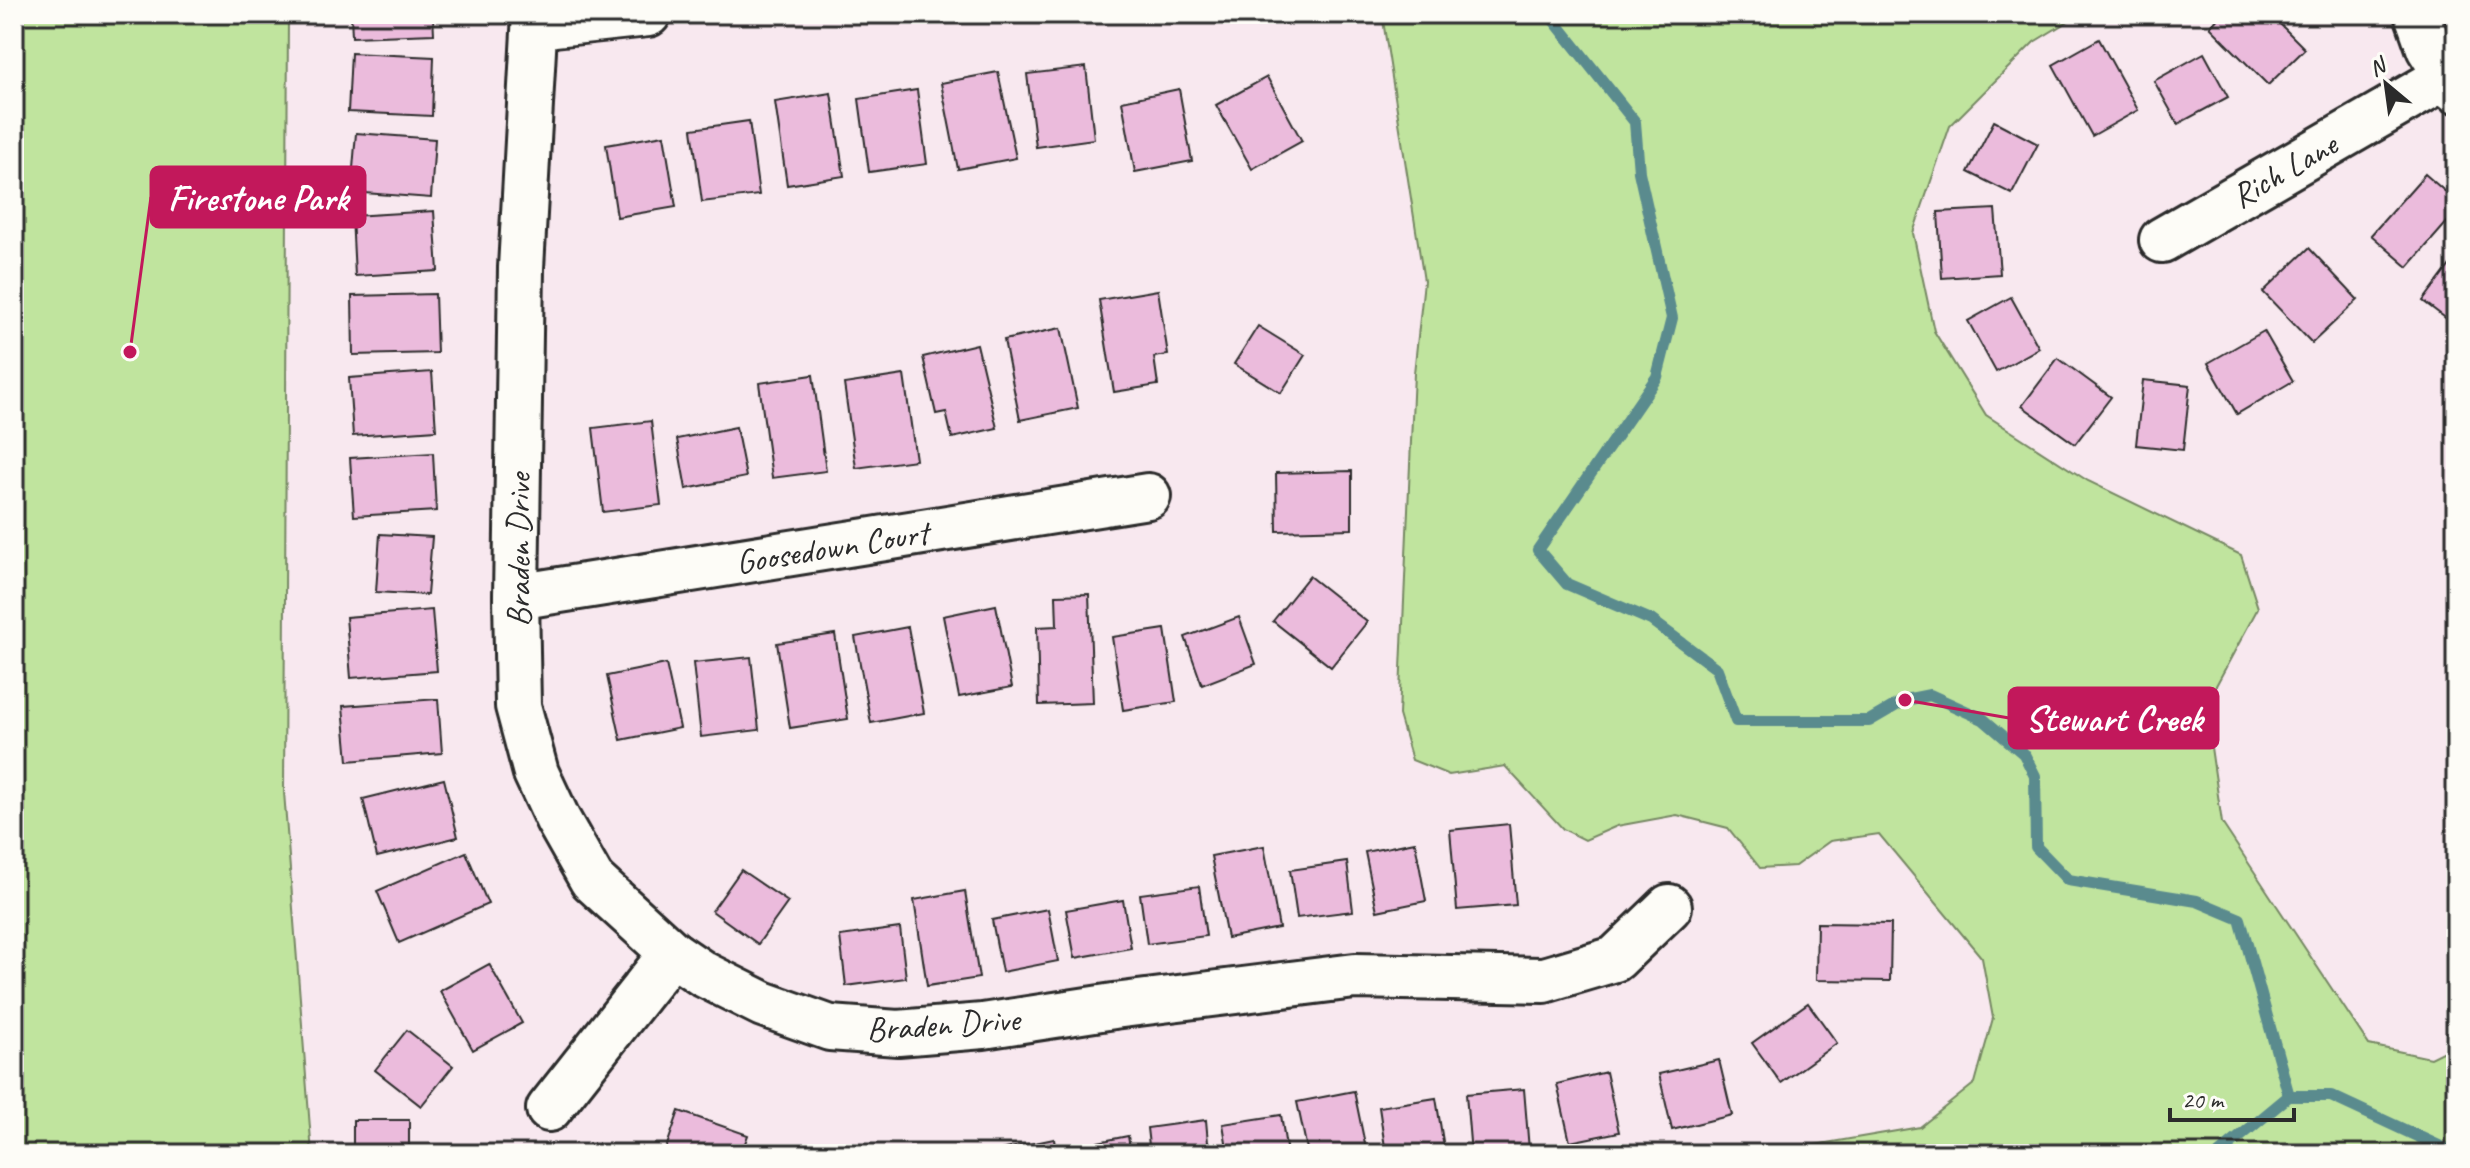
<svg xmlns="http://www.w3.org/2000/svg" width="2470" height="1168" font-family="Caveat,sans-serif">
	<style>
		.green { fill: #c0e49e; stroke: #768864; stroke-width: 2 }
		.lines { fill: none; stroke-linecap: round; stroke-linejoin: round }
		.stream { stroke: #5a8b8e; stroke-width: 12 }
		.building { fill: #ebbbdc; stroke: #2b2b2b; stroke-width: 2 }
		.minor-casing { stroke: #2b2b2b; stroke-width: 50 }
		.minor { stroke: #fdfcf7; stroke-width: 44 }
		.labels { text-anchor: middle; dominant-baseline: central; stroke-width: 6; stroke-linejoin: round; paint-order: stroke }
		.street-label { font-size: 34px; fill: #2b2b2b; stroke: #fdfcf7 }
		.leader { fill: none; stroke: #c2185b; stroke-width: 3 }
		.callout-dot { fill: #c2185b; stroke: #fdfcf7; stroke-width: 3 }
		.callout { fill: #c2185b; stroke: #c2185b; stroke-width: 3 }
		.callout-label { font-size: 36px; text-anchor: middle; font-weight: bold; fill: #fff }
	</style>
	<rect width="100%" height="100%" fill="#f8e8ef"/>
	<filter id="ink" filterUnits="userSpaceOnUse"><feTurbulence type="fractalNoise" baseFrequency=".0125" numOctaves="2"/><feDisplacementMap in="SourceGraphic" scale="16" xChannelSelector="R" yChannelSelector="G"/><feConvolveMatrix kernelMatrix="1 2 1 2 8 2 1 2 1" color-interpolation-filters="sRGB"/></filter>
	<g filter="url(#ink)">
		<g class="green">
			<polygon points="14,14 288,14 284,792 312,1154 14,1154"/>
			<polygon points="1382,14 2080,14 2034,42 1950,126 1913,233 1934,331 1986,415 2088,481 2241,555 2258,608 2205,706 2222,823 2369,1045 2430,1058 2456,1045 2456,1154 1761,1154 1920,1127 1975,1083 1993,1018 1982,958 1879,834 1830,841 1795,866 1760,868 1728,828 1677,815 1617,826 1585,840 1563,829 1505,766 1449,775 1412,760 1399,715 1414,373 1424,281"/>
		</g>
		<g class="lines">
			<g class="stream">
				<polyline points="1549,14 1635,122 1639,172 1672,318 1657,377 1538,550 1567,584 1651,620 1717,669 1736,721 1869,721 1905,700 1930,695 1983,719 2024,754 2035,776 2036,847 2068,880 2197,901 2240,919 2289,1096"/>
				<polyline points="2289,1096 2331,1096 2456,1154"/>
				<polyline points="2219,1154 2289,1096"/>
			</g>
		</g>
		<g class="building">
			<polygon points="351,14 433,14 434,34 352,37"/>
			<polygon points="2222,14 2270,14 2305,49 2268,85 2210,27"/>
			<polygon points="2099,39 2138,110 2092,136 2053,65"/>
			<polygon points="351,53 434,57 432,116 348,112"/>
			<polygon points="2204,53 2228,97 2178,124 2154,81"/>
			<polygon points="1086,67 1094,139 1036,147 1027,74"/>
			<polygon points="998,72 1016,158 958,169 941,83"/>
			<polygon points="1267,77 1302,141 1252,169 1216,105"/>
			<polygon points="1179,89 1192,161 1135,172 1122,101"/>
			<polygon points="917,90 927,164 869,172 859,99"/>
			<polygon points="831,93 844,176 787,185 775,102"/>
			<polygon points="749,121 759,195 702,202 692,129"/>
			<polygon points="1994,121 2038,144 2012,194 1968,172"/>
			<polygon points="356,133 435,139 431,198 351,192"/>
			<polygon points="664,135 676,207 617,217 606,145"/>
			<polygon points="2425,174 2456,201 2456,212 2408,267 2371,235"/>
			<polygon points="1995,209 2000,274 1942,278 1938,212"/>
			<polygon points="434,211 438,271 355,276 352,216"/>
			<polygon points="2309,248 2358,300 2312,343 2263,292"/>
			<polygon points="2456,257 2456,326 2423,301"/>
			<polygon points="1158,290 1168,355 1154,357 1158,385 1114,392 1099,300"/>
			<polygon points="435,294 437,353 353,355 352,296"/>
			<polygon points="2011,297 2039,348 1996,372 1968,321"/>
			<polygon points="1258,326 1305,355 1281,393 1234,364"/>
			<polygon points="1061,328 1078,408 1020,420 1004,340"/>
			<polygon points="2264,331 2293,381 2237,414 2208,363"/>
			<polygon points="977,344 997,428 952,438 946,412 936,414 923,357"/>
			<polygon points="2058,358 2111,397 2075,444 2022,406"/>
			<polygon points="432,372 436,430 353,436 349,378"/>
			<polygon points="813,375 826,471 772,478 759,383"/>
			<polygon points="904,375 916,460 856,468 844,384"/>
			<polygon points="2143,380 2190,385 2183,450 2136,445"/>
			<polygon points="651,421 661,505 603,512 593,428"/>
			<polygon points="736,427 746,477 686,489 677,439"/>
			<polygon points="433,453 436,511 354,516 350,458"/>
			<polygon points="1352,471 1352,529 1277,531 1276,473"/>
			<polygon points="380,534 432,537 427,595 376,592"/>
			<polygon points="1309,576 1367,622 1331,667 1273,621"/>
			<polygon points="1089,594 1093,703 1039,705 1037,627 1057,626 1056,595"/>
			<polygon points="996,605 1012,687 959,697 943,616"/>
			<polygon points="432,610 437,671 351,678 346,617"/>
			<polygon points="1239,617 1256,664 1202,685 1185,637"/>
			<polygon points="908,627 924,713 871,723 855,637"/>
			<polygon points="1165,629 1176,702 1123,710 1112,637"/>
			<polygon points="835,634 848,719 790,728 777,643"/>
			<polygon points="751,657 759,730 701,737 693,663"/>
			<polygon points="666,664 680,728 621,740 607,676"/>
			<polygon points="438,699 442,753 348,761 343,706"/>
			<polygon points="444,779 458,837 377,857 363,799"/>
			<polygon points="1509,824 1516,905 1457,910 1450,830"/>
			<polygon points="1415,842 1426,901 1377,911 1365,852"/>
			<polygon points="1264,846 1279,928 1227,938 1211,856"/>
			<polygon points="466,852 488,904 399,943 377,891"/>
			<polygon points="1347,862 1353,911 1297,918 1290,870"/>
			<polygon points="741,870 788,902 758,944 712,911"/>
			<polygon points="1199,886 1206,936 1147,944 1140,894"/>
			<polygon points="965,891 979,978 927,986 914,900"/>
			<polygon points="1123,900 1131,948 1075,958 1066,910"/>
			<polygon points="1048,909 1058,961 1002,972 992,920"/>
			<polygon points="1817,923 1891,924 1890,981 1816,980"/>
			<polygon points="900,928 906,978 846,986 840,936"/>
			<polygon points="489,964 522,1023 473,1050 440,991"/>
			<polygon points="1808,1003 1837,1043 1781,1083 1752,1043"/>
			<polygon points="407,1030 453,1066 421,1106 375,1070"/>
			<polygon points="1719,1060 1732,1115 1672,1130 1659,1074"/>
			<polygon points="1606,1072 1619,1132 1570,1142 1557,1084"/>
			<polygon points="1524,1089 1529,1150 1471,1154 1466,1094"/>
			<polygon points="1354,1091 1367,1154 1308,1154 1297,1102"/>
			<polygon points="1436,1098 1445,1154 1386,1154 1379,1107"/>
			<polygon points="679,1111 748,1135 741,1154 664,1154"/>
			<polygon points="1281,1115 1287,1154 1228,1154 1223,1124"/>
			<rect x="353" y="1120" width="56" height="34"/>
			<polygon points="1206,1120 1209,1154 1150,1154 1147,1128"/>
			<polygon points="1128,1136 1131,1154 1075,1154 1073,1147"/>
			<polygon points="1054,1139 1056,1154 997,1154 996,1151"/>
		</g>
		<g class="lines">
			<defs>
				<g id="minor">
					<polyline points="535,14 521,268 516,597 518,706 536,773 558,820 592,880 672,953 703,974 763,1004 830,1028 898,1033 983,1026 1114,1006 1355,976 1544,980 1615,959 1669,907"/>
					<polyline points="2417,14 2429,48 2456,90"/>
					<polyline points="535,26 648,14"/>
					<polyline points="2162,240 2447,76"/>
					<polyline points="516,597 1148,496"/>
					<polyline points="549,1109 672,953"/>
				</g>
			</defs>
			<use href="#minor" class="minor-casing"/>
			<use href="#minor" class="minor"/>
		</g>
	</g>
	<g class="labels">
		<g class="street-label">
			<text transform="translate(2284 170) rotate(-30)">Rich Lane</text>
			<text transform="translate(832 547) rotate(-9)">Goosedown Court</text>
			<text transform="translate(518 550) rotate(-90)">Braden Drive</text>
			<text transform="translate(943 1024) rotate(-4)">Braden Drive</text>
		</g>
	</g>
	<path class="leader" d="M130 352L151 197M1905 700L2009 718"/>
	<g class="callout-dot">
		<circle cx="130" cy="352" r="8"/>
		<circle cx="1905" cy="700" r="8"/>
	</g>
	<g class="callout">
		<rect x="151" y="167" width="214" height="60" rx="8"/>
		<rect x="2009" y="688" width="209" height="60" rx="8"/>
	</g>
	<g class="callout-label">
		<text x="258" y="210">Firestone Park</text>
		<text x="2114" y="731">Stewart Creek</text>
	</g>
	<rect width="2470" height="1168" fill="none" stroke="#fdfcf7" stroke-width="48"/>
	<rect x="24" y="24" width="2422" height="1120" fill="none" stroke="#2b2b2b" stroke-width="3" filter="url(#ink)"/>
	<g transform="translate(2386 84) rotate(331)" stroke="#fdfcf7" stroke-width="6" paint-order="stroke">
	<path d="M0-6L14 30L0 20L-14 30Z" fill="#2b2b2b"/>
	<text y="-12" font-size="22" font-weight="bold" text-anchor="middle" fill="#2b2b2b">N</text>
	</g>
	<path d="M2170 1108v12h124v-12" fill="none" stroke="#2b2b2b" stroke-width="4"/>
	<text x="2182" y="1108" font-size="24" fill="#2b2b2b" stroke="#fdfcf7" stroke-width="6" paint-order="stroke">20 m</text>
</svg>
